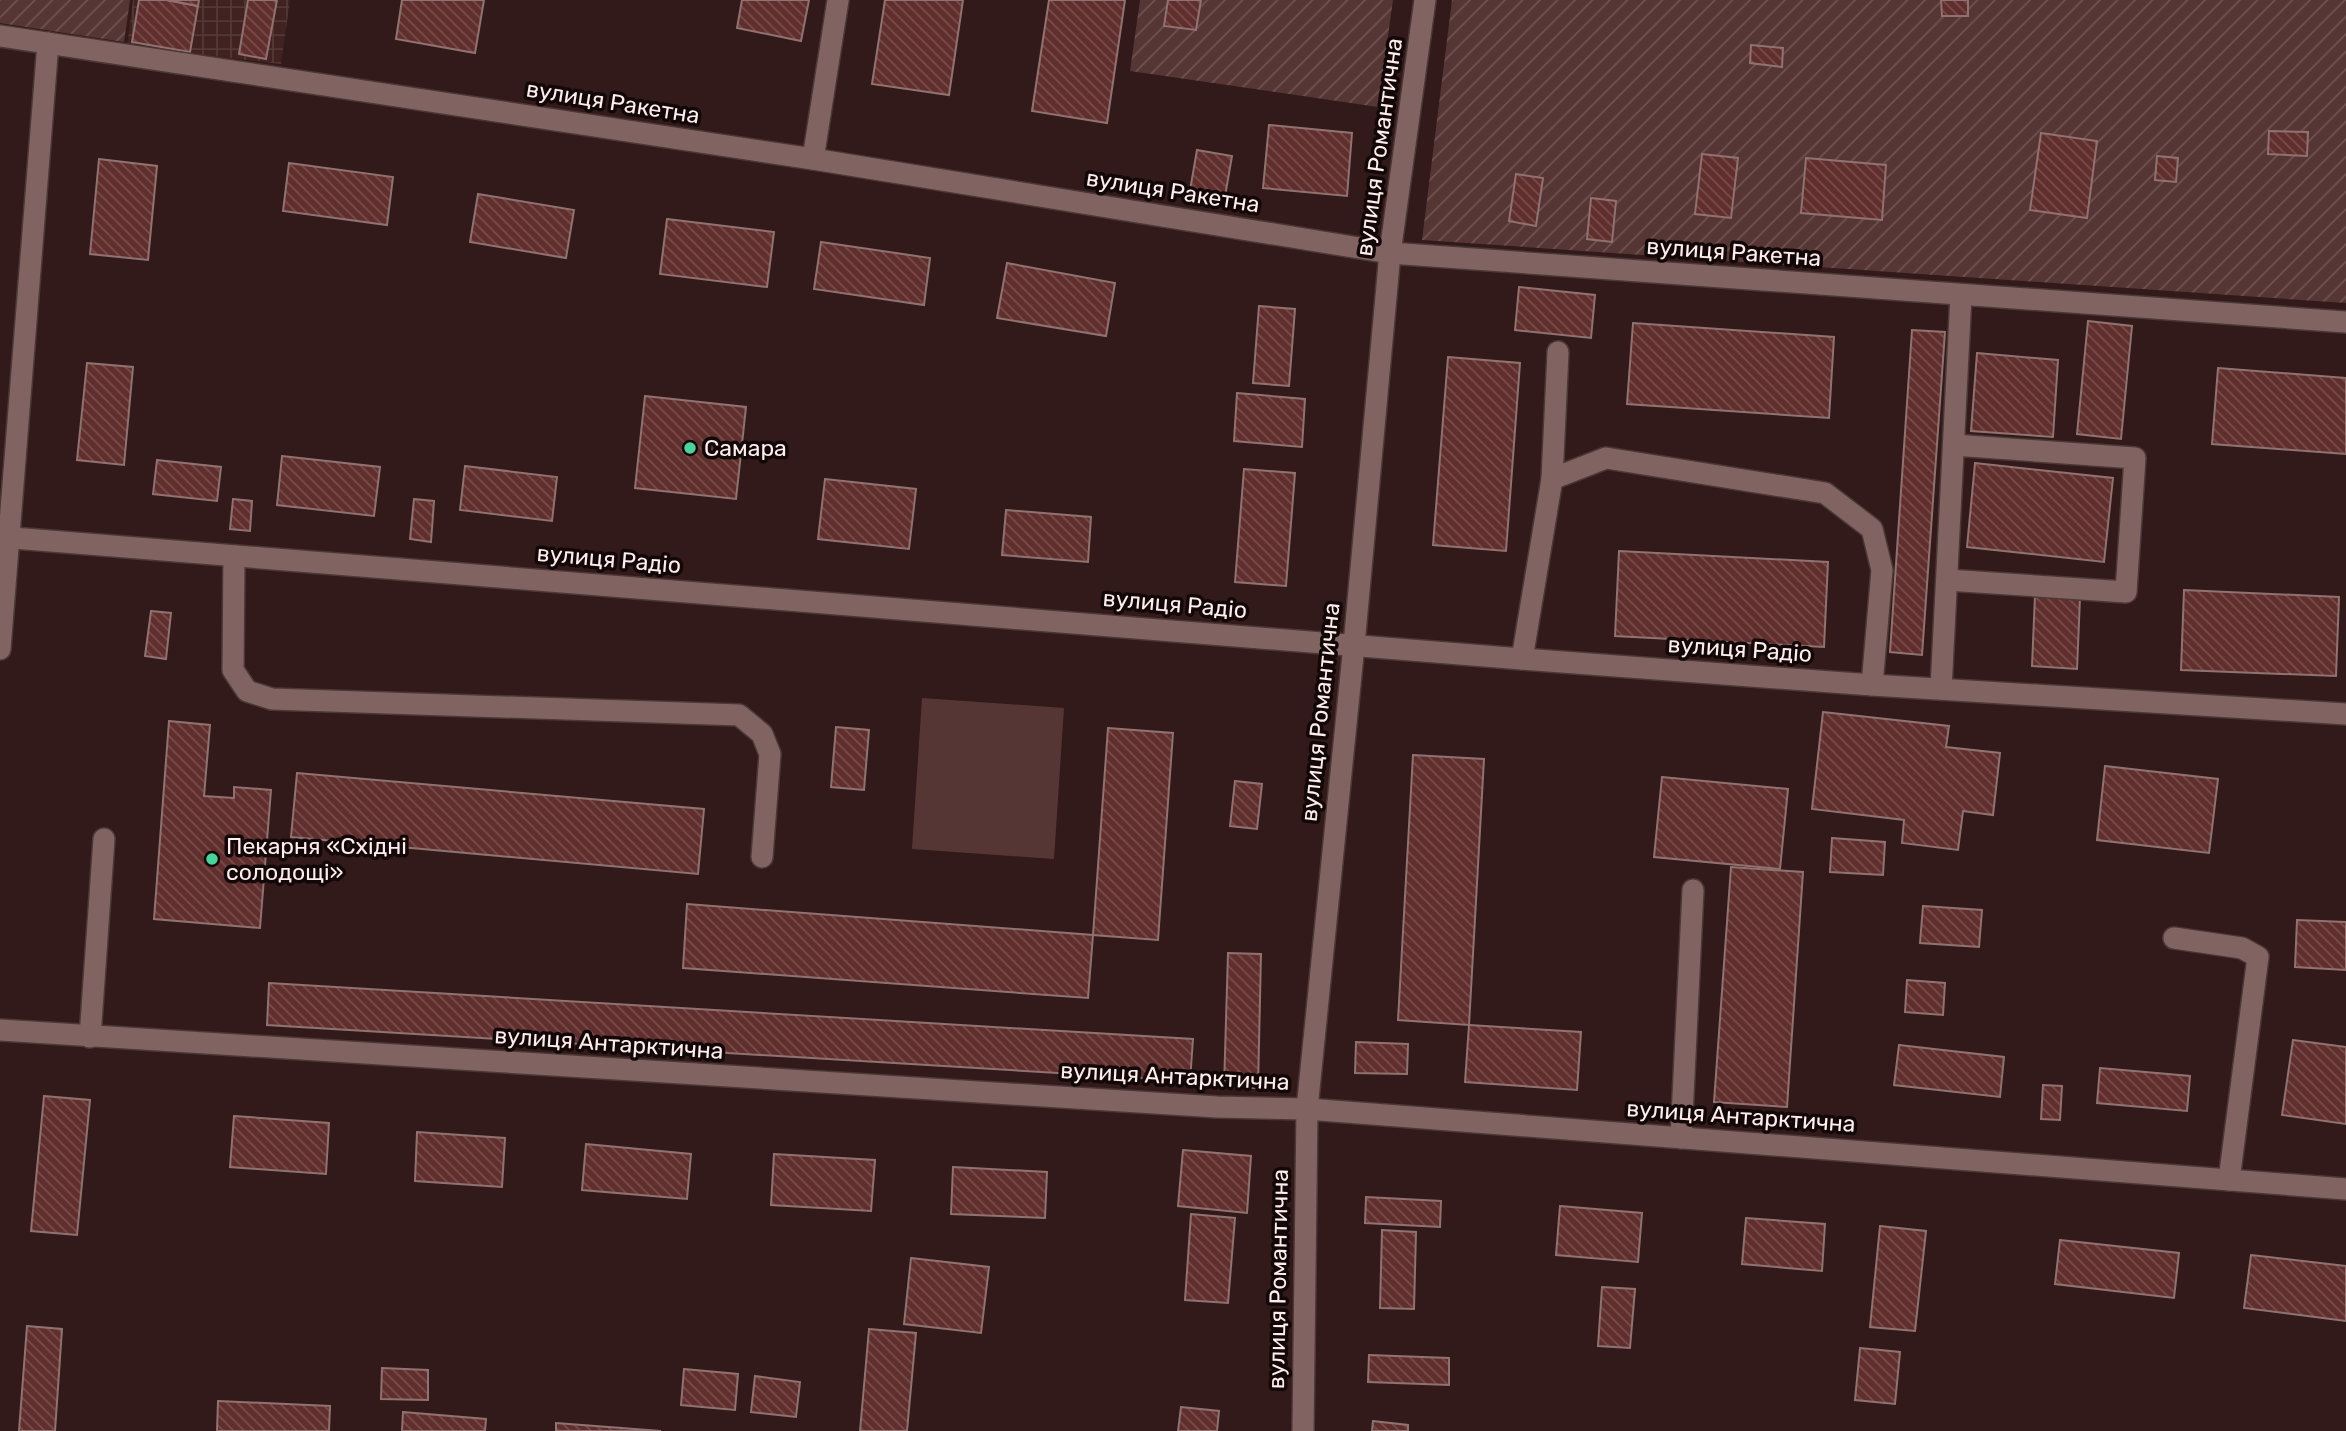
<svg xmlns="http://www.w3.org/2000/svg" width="2346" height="1431" font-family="Rubik,sans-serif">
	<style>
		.industrial { fill: url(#industrial-grid) }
		.park { fill: #553634 }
		.garden { fill: url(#garden-furrows) }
		.building { fill: url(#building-back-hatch); stroke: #907270; stroke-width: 2 }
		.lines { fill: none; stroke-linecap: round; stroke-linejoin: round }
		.minor-casing { stroke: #4b3837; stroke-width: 24 }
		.minor { stroke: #816462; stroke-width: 21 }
		.poi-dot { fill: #49d49c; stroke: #120807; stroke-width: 2.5 }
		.labels { text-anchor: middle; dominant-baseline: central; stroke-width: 7; stroke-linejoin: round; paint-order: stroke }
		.street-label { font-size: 23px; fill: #feedec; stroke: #120807 }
		.poi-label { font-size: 23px; fill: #feedec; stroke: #120807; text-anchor: start }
	</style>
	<defs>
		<pattern id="industrial-grid" width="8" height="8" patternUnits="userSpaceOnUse" patternTransform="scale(1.75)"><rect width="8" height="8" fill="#402220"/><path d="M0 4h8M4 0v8" fill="none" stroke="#533836"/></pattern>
		<pattern id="garden-furrows" width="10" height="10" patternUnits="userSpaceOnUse" patternTransform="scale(1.75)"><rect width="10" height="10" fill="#553634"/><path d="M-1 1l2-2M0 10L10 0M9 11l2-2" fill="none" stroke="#6e5352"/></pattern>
		<pattern id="building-back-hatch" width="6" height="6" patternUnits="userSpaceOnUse" patternTransform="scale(1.75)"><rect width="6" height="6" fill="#602f2d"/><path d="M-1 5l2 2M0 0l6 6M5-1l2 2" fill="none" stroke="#784d4c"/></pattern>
	</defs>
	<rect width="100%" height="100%" fill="#311a19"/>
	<polygon class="industrial" points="133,0 290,0 281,64 127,46"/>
	<polygon class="park" points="922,698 1064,708 1054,859 912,849"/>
	<g class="garden">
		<polygon points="0,0 130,0 124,42 0,23"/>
		<polygon points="1140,0 1393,0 1378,107 1130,71"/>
		<polygon points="1452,0 2346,0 2346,303 1422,240"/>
	</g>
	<g class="building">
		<polygon points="139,0 166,0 198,6 190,52 132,42"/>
		<polygon points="167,0 199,0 198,6"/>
		<polygon points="248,0 277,0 266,59 239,54"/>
		<polygon points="402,0 484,0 475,53 396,39"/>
		<polygon points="742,0 809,0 801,41 737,28"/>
		<polygon points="885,0 963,0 949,95 872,84"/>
		<polygon points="1049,0 1125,0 1107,123 1032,111"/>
		<polygon points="1168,0 1201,0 1196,30 1164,26"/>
		<polygon points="1941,0 1968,0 1968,16 1942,16"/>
		<polygon points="1751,45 1783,48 1782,67 1750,63"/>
		<polygon points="1269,125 1352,133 1347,196 1263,188"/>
		<polygon points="2269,131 2308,132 2307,156 2268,154"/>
		<polygon points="2041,133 2097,141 2087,218 2030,210"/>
		<polygon points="1197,150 1232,156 1224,202 1189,196"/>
		<polygon points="1702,154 1738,158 1731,218 1695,214"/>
		<polygon points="2157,156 2178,158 2176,182 2155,180"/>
		<polygon points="1806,158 1886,165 1882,220 1801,213"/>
		<polygon points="99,159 157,166 148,260 90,254"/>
		<polygon points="289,163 393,177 387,225 283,211"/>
		<polygon points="1516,174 1543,178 1536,226 1509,221"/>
		<polygon points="478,194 574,210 566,258 470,242"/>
		<polygon points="1591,198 1616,201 1612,242 1587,239"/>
		<polygon points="667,219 774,232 767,287 660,274"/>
		<polygon points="821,242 930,258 924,305 814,289"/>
		<polygon points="1007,263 1115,283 1106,336 997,318"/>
		<polygon points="1519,287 1595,295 1591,338 1515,330"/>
		<polygon points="1259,306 1295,309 1289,386 1253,383"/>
		<polygon points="2088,321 2132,326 2121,439 2077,434"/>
		<polygon points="1633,323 1834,337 1829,418 1627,404"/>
		<polygon points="1912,330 1945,332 1922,655 1890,652"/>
		<polygon points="1977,353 2058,360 2053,437 1971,431"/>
		<polygon points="1448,357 1520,363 1506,551 1433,545"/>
		<polygon points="87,363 133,367 124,465 77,460"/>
		<polygon points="2218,368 2346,378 2346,454 2212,444"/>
		<polygon points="1237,393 1305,399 1302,447 1234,441"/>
		<polygon points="645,396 746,407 736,499 635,488"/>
		<polygon points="282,456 380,467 374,516 277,505"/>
		<polygon points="157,460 221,467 217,501 153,494"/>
		<polygon points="1975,463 2113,478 2104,562 1967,547"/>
		<polygon points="465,466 557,477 552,521 460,510"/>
		<polygon points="1244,469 1295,473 1286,586 1235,582"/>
		<polygon points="825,479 916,489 909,549 818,539"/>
		<polygon points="233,499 252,501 250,531 230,529"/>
		<polygon points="414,499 434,501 431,542 410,539"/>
		<polygon points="1006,510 1091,517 1088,562 1002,555"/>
		<polygon points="1619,551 1828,562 1824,647 1615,636"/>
		<polygon points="2184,590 2339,597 2336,676 2181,670"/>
		<polygon points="2035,595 2080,598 2077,669 2032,666"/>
		<polygon points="151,611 171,613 166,659 145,656"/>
		<polygon points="1823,712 1949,726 1946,747 2000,753 1993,815 1963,811 1958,850 1902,843 1904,820 1812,809"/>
		<polygon points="169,721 210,725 204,796 234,798 234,787 271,790 260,928 154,919"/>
		<polygon points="836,727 869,730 864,790 831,787"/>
		<polygon points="1108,728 1173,733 1158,940 1093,935"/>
		<polygon points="1413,755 1484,759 1469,1025 1398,1020"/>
		<polygon points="2105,766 2218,779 2209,853 2097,840"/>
		<polygon points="297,773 704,809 698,874 291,837"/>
		<polygon points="1662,777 1788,789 1780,869 1654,857"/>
		<polygon points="1235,781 1262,784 1257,829 1230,826"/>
		<polygon points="1832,838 1885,842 1883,875 1830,872"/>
		<polygon points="1731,867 1803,872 1787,1107 1714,1102"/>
		<polygon points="687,904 1093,935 1088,998 683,968"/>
		<polygon points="1923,906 1982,910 1979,947 1920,943"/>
		<polygon points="2297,920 2346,922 2346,970 2295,967"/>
		<polygon points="1228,953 1261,954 1258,1088 1224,1087"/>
		<polygon points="1907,980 1945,983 1943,1015 1905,1012"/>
		<polygon points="269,983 1193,1039 1190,1081 267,1025"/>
		<polygon points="1469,1025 1581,1032 1577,1090 1465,1082"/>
		<polygon points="2293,1040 2346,1047 2346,1124 2282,1115"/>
		<polygon points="1356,1042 1408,1044 1407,1074 1355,1073"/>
		<polygon points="1899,1045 2004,1057 2000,1097 1894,1085"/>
		<polygon points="2100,1068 2190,1076 2187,1111 2097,1103"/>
		<polygon points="2043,1085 2062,1086 2060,1120 2041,1119"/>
		<polygon points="44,1096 90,1100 77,1235 31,1231"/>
		<polygon points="234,1116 329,1123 326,1174 230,1167"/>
		<polygon points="417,1132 505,1138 502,1187 415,1181"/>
		<polygon points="586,1144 691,1154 687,1199 582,1190"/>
		<polygon points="1183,1150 1251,1156 1247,1213 1178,1206"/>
		<polygon points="774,1154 875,1160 871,1211 771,1205"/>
		<polygon points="953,1167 1047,1172 1045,1218 951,1214"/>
		<polygon points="1366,1197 1441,1201 1440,1227 1365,1223"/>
		<polygon points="1560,1206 1642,1213 1638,1262 1556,1255"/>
		<polygon points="1191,1214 1235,1218 1228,1303 1185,1300"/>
		<polygon points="1746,1218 1825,1224 1822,1271 1742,1264"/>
		<polygon points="1880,1226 1926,1231 1915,1331 1870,1327"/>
		<polygon points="1382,1230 1416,1232 1414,1309 1380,1308"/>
		<polygon points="2060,1240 2179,1253 2174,1298 2055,1284"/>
		<polygon points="2251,1255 2346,1266 2346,1321 2244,1308"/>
		<polygon points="911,1258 989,1267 981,1333 904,1324"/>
		<polygon points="1602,1287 1635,1289 1630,1348 1598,1346"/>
		<polygon points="27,1326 62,1329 55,1431 19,1431"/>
		<polygon points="869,1329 916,1333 907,1431 860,1431"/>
		<polygon points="1860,1348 1900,1352 1895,1404 1855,1400"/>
		<polygon points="1369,1355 1449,1358 1449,1385 1368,1382"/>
		<polygon points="382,1368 428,1370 428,1400 381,1399"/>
		<polygon points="684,1369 738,1374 735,1410 681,1405"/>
		<polygon points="755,1376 800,1382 796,1417 751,1412"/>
		<polygon points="218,1401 330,1406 329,1431 217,1431"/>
		<polygon points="1181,1407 1219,1411 1217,1431 1178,1431"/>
		<polygon points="403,1412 486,1419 485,1431 402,1431"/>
		<polygon points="1373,1421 1408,1425 1408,1431 1372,1431"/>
		<polygon points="556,1423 661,1431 556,1431"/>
	</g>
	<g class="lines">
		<defs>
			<g id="minor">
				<polyline points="0,36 813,159 1390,253 2346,322"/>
				<polyline points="813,159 838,0"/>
				<polyline points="1552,479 1558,352"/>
				<polyline points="0,537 1522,659 1872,685 2346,714"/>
				<polyline points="234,556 233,670 247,691 272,699 739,715 762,734 770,754 762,857"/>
				<polyline points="1947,580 2126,592 2135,458 1954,445"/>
				<polyline points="0,649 48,43"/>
				<polyline points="1522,659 1552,479 1606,458 1825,493 1872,529 1882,570 1872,685"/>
				<polyline points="1941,689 1961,295"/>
				<polyline points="2174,938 2242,948 2258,957 2229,1180"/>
				<polyline points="0,1030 1217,1107 1307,1109 2346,1189"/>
				<polyline points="90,1037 104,839"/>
				<polyline points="1681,1138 1693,890"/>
				<polyline points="1303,1431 1307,1109 1354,645 1390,253 1425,0"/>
			</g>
		</defs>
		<use href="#minor" class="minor-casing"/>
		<use href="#minor" class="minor"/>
	</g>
	<g class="poi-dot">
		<circle cx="690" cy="448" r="7"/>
		<circle cx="212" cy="859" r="7"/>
	</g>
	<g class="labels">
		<g class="street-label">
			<text transform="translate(613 102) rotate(9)">вулиця Ракетна</text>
			<text transform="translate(1379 147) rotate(-82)">вулиця Романтична</text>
			<text transform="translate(1173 191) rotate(9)">вулиця Ракетна</text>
			<text transform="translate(1734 252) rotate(4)">вулиця Ракетна</text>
			<text transform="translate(609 559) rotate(5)">вулиця Радіо</text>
			<text transform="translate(1175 604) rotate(5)">вулиця Радіо</text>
			<text transform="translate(1740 649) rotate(4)">вулиця Радіо</text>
			<text transform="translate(1320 712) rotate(-84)">вулиця Романтична</text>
			<text transform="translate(609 1043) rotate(4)">вулиця Антарктична</text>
			<text transform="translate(1175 1076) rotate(3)">вулиця Антарктична</text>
			<text transform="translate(1741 1116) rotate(4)">вулиця Антарктична</text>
			<text transform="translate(1278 1279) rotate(-89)">вулиця Романтична</text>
		</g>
		<g class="poi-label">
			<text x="704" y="448">Самара</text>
			<text x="226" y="846">Пекарня «Східні<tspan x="226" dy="26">солодощі»</tspan></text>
		</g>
	</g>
</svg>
